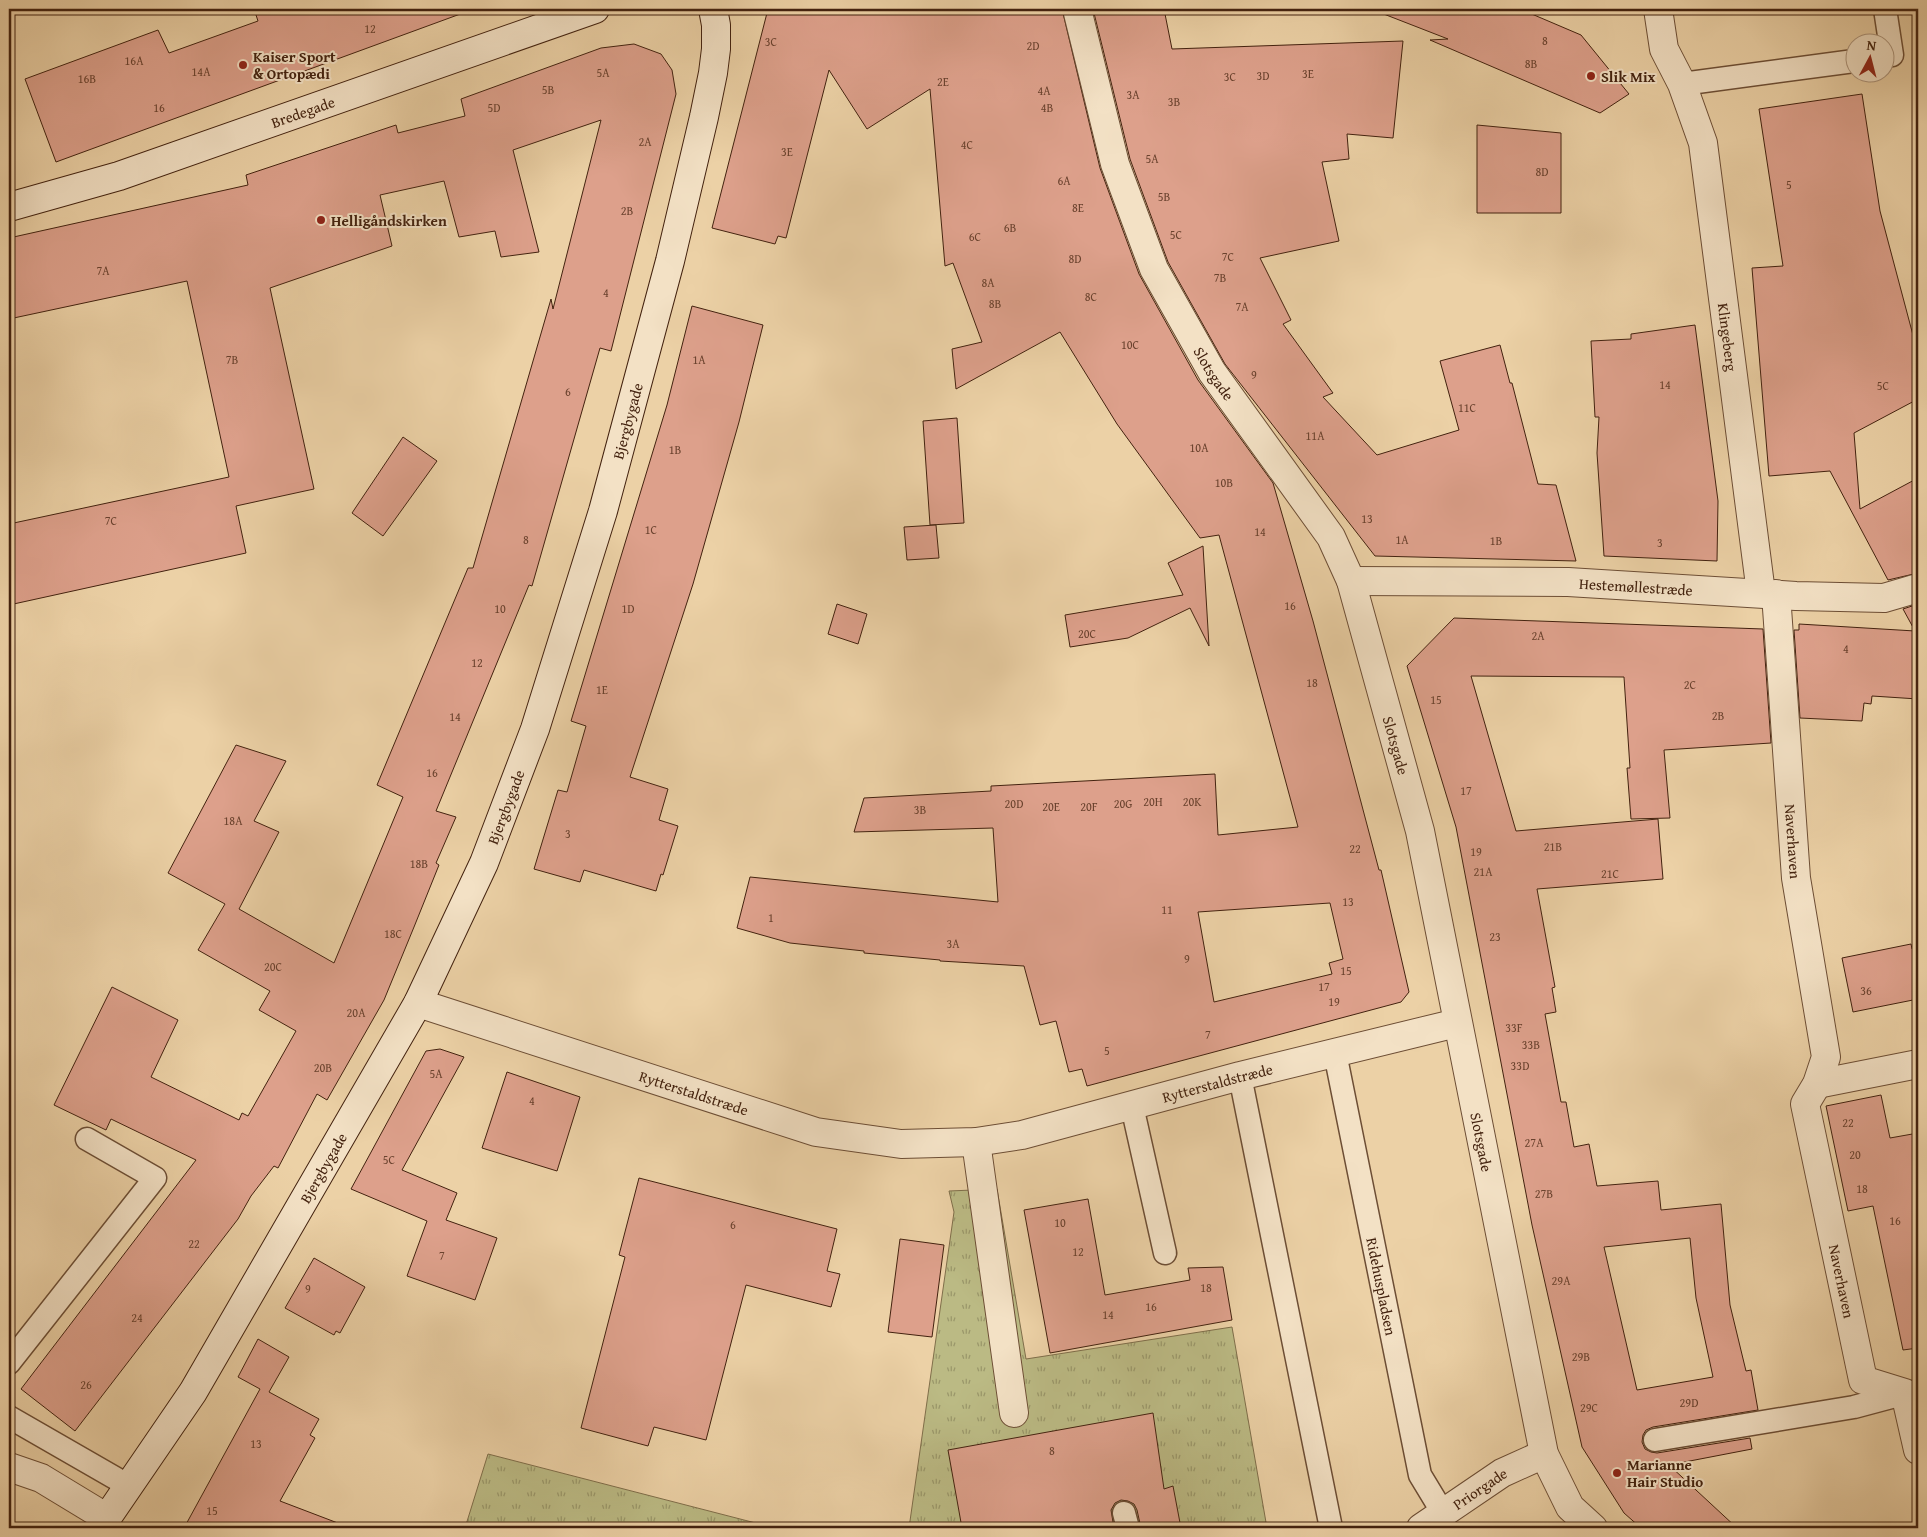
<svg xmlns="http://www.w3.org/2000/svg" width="1927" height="1537" font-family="'Gentium Book Plus',serif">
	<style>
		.grass { fill: url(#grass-tufts); stroke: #7f6e4a }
		.building { fill: #dda08b; stroke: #43220f; fill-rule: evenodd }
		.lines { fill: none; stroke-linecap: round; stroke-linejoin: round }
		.lane-casing { stroke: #6d4e35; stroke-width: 25 }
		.street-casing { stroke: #6d4e35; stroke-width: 30 }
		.secondary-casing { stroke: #43220f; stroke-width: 30 }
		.lane { stroke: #f3e1c5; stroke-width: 22 }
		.street { stroke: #f3e1c5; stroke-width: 28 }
		.secondary { stroke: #f3e1c5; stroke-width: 28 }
		.poi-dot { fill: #8f2418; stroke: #f3e1c5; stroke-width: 2 }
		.labels { text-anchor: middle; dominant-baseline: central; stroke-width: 4; stroke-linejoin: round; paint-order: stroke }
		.number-label { font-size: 12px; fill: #6a422e }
		.poi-label { font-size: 15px; font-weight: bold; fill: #43220f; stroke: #f3e1c5; text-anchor: start }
		.street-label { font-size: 15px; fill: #43220f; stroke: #f3e1c5 }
	</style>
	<defs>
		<pattern id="grass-tufts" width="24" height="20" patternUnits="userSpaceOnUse" patternTransform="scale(1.25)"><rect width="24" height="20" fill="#bbba84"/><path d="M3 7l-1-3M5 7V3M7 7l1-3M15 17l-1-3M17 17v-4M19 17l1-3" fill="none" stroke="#9a976a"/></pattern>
	</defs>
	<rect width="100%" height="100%" fill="#ecd1a6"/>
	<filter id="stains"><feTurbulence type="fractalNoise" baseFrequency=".004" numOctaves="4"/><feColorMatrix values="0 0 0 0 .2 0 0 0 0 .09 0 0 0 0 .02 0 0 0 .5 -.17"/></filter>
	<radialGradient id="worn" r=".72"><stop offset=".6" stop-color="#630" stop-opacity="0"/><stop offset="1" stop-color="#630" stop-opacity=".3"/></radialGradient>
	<g class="grass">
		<polygon points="997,1189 1026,1359 1232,1327 1267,1528 909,1528 954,1212 949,1191"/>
		<polygon points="488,1454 775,1528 465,1528"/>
	</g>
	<g class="building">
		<polygon points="254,9 463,9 463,13 56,162 25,79 158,30 169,53 258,21"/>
		<path d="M768,9H1062L1100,168L1139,274L1198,380L1273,483L1313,621L1379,870H1381L1409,992L1401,1002L1087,1086L1082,1069L1069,1072L1056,1021L1040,1025L1024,966L940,961V960L864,953V951L790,943L737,928L750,877L998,902L993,828L854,832L864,798L991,791V786L1215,774L1218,835L1298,827L1219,535L1200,538L1117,424L1060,332L956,389L952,349L982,342L953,263L945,266L930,89L867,129L829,70L786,238L778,236L775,244L712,228ZM1330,903L1343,959L1329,963L1332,974L1214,1002L1198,912Z"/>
		<polygon points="1093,9 1164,9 1172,49 1403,41 1393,138 1347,134 1349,159 1322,162 1339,241 1260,258 1291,320 1283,324 1333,393 1323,397 1377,455 1459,430 1440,361 1500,345 1510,383 1512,383 1538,484 1556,485 1576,561 1375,556 1225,364 1168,262 1130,159"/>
		<polygon points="1376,9 1520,9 1581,35 1629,94 1600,113 1430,40 1448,39 1376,11"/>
		<polygon points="634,44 661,54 672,70 676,94 611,351 600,348 532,586 529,585 436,811 456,817 436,863 439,865 414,927 384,1000 327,1100 317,1094 278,1168 274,1166 251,1196 238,1219 75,1431 21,1389 196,1160 111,1119 106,1130 54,1105 112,987 178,1020 151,1077 239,1120 242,1113 248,1116 296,1031 259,1010 270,991 198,950 225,904 168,873 236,745 286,761 254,821 279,832 239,909 334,963 403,797 377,785 468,568 473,568 551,299 553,309 601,120 513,150 539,252 501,257 495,231 459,237 444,181 380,195 392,246 270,288 314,489 236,506 246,553 9,605 9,524 229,477 187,281 9,319 9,238 248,185 246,175 396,125 398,133 465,116 461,99 601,48"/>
		<polygon points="1862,94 1880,211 1918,354 1918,399 1854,433 1860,509 1918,478 1918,573 1888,580 1830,471 1769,476 1752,268 1783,266 1759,109"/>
		<polygon points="1477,125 1561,133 1561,213 1477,213"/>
		<polygon points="692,306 763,325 739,422 693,584 630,777 668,789 659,820 678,826 663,875 661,874 656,891 584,870 580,882 534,869 558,790 567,792 586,726 571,721 667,405"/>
		<polygon points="1695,325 1718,501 1717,561 1604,556 1597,453 1599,417 1595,417 1591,341 1631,339 1631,334"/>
		<polygon points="957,418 964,523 930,525 923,421"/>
		<polygon points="403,437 437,461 383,536 352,513"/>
		<polygon points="936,525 939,558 907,560 904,527"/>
		<polygon points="1203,546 1209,646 1190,608 1128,638 1070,647 1065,615 1183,595 1168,563"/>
		<polygon points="837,604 867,614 858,644 828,634"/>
		<polygon points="1918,604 1918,699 1872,696 1871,704 1864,703 1862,721 1800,718 1794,630 1799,630 1799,624 1915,631 1903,609"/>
		<path d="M1454,618L1763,629L1771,743L1664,750L1670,818L1631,819L1627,768H1630L1624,677L1471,676L1516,831L1658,819L1663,879L1537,889L1555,987L1552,988L1556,1012L1545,1014L1561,1102H1566L1574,1147L1589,1144L1597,1186L1658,1181L1661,1210L1721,1204L1730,1305L1746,1371L1751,1370L1758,1410L1653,1427L1646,1430L1643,1435L1642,1442L1645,1449L1651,1452L1657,1453L1750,1438L1752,1449L1669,1465L1737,1528H1641L1624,1513L1582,1447L1532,1225L1456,827L1407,666ZM1690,1238L1696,1298L1713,1377L1637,1390L1604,1247Z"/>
		<polygon points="1911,944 1912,949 1918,948 1918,999 1853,1012 1842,958"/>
		<polygon points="440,1049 464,1057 402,1170 457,1193 446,1220 497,1238 475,1300 407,1276 427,1221 351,1189 426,1051"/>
		<polygon points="507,1072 580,1097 557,1171 482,1148"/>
		<polygon points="1881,1095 1890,1138 1918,1133 1918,1348 1903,1350 1873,1206 1848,1211 1826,1106"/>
		<polygon points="639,1178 837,1229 827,1271 840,1274 831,1307 746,1285 706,1440 654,1427 648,1446 581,1428 625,1257 619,1255"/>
		<polygon points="1088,1199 1105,1295 1190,1280 1188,1268 1223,1267 1232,1320 1050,1353 1024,1210"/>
		<polygon points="900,1239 944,1245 932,1337 888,1332"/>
		<polygon points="314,1258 365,1287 340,1333 336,1331 334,1335 285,1308"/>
		<polygon points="258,1339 289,1357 269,1392 319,1419 310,1435 315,1438 280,1501 343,1525 343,1528 184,1528 260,1389 238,1377"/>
		<polygon points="1153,1413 1164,1489 1173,1486 1181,1528 1141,1528 1137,1510 1134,1504 1128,1501 1121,1500 1115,1503 1111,1510 1114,1528 962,1528 948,1450"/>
	</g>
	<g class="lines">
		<defs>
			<g id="lane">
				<polyline points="1884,56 1892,55 1885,9"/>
				<polyline points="1682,84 1854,61"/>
				<path id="s1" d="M1335,1053L1420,1475L1443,1513"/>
				<polyline points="1240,1076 1331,1528"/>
				<polyline points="1132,1106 1165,1253"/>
				<polyline points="9,1363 155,1178 87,1139"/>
				<polyline points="9,1417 129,1486"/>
				<polyline points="1655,1440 1854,1407 1910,1392"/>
				<polyline points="1124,1513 1128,1528"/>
			</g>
			<g id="street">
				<path id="s2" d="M1077,9L1115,164L1154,269L1212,372L1331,537L1351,581L1420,831L1544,1454L1570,1507L1593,1528"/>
				<path id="s3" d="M1658,9L1664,49L1682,84L1703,143L1761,593"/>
				<path id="s4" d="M1351,581L1568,582L1796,596L1884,598L1918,588"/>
				<path id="s5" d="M1776,594L1796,878L1826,1057L1817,1084L1805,1104L1863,1380L1905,1393L1918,1450"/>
				<path id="s6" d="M418,1003L816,1132L901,1144L976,1142L1022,1135L1240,1076L1457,1023"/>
				<polyline points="1817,1084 1918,1064"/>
				<polyline points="976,1142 1014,1413"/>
				<polyline points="9,1467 41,1478 107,1518"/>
				<path id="s7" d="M1421,1528L1502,1473L1544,1454"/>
			</g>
			<g id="secondary">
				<path id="s8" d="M9,207L119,176L595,9"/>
				<path id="s9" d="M100,1528L193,1392L418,1003L484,863L535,729L603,511L670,261L704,117L713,73L716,49V25L713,9"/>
			</g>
		</defs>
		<use href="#lane" class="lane-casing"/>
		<use href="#street" class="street-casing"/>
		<use href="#secondary" class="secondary-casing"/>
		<use href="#lane" class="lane"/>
		<use href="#street" class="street"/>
		<use href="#secondary" class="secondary"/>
	</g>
	<g class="poi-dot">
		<circle cx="243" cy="65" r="5"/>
		<circle cx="1591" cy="76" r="5"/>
		<circle cx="321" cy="220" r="5"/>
		<circle cx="1617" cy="1473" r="5"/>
	</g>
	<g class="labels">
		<g class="number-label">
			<text x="370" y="28">12</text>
			<text x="1545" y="40">8</text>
			<text x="771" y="41">3C</text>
			<text x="1033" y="45">2D</text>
			<text x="134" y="60">16A</text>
			<text x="1531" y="63">8B</text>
			<text x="201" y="71">14A</text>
			<text x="603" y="72">5A</text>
			<text x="1308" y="73">3E</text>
			<text x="1263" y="75">3D</text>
			<text x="1230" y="76">3C</text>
			<text x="87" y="78">16B</text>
			<text x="943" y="81">2E</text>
			<text x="548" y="89">5B</text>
			<text x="1044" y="90">4A</text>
			<text x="1133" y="94">3A</text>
			<text x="1174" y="101">3B</text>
			<text x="159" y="107">16</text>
			<text x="494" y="107">5D</text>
			<text x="1047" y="107">4B</text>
			<text x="645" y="141">2A</text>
			<text x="967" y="144">4C</text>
			<text x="787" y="151">3E</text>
			<text x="1152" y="158">5A</text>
			<text x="1542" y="171">8D</text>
			<text x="1064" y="180">6A</text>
			<text x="1789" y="184">5</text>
			<text x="1164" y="196">5B</text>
			<text x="1078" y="207">8E</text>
			<text x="627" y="210">2B</text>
			<text x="1010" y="227">6B</text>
			<text x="1176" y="234">5C</text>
			<text x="975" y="236">6C</text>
			<text x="1228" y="256">7C</text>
			<text x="1075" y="258">8D</text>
			<text x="103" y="270">7A</text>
			<text x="1220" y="277">7B</text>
			<text x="988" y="282">8A</text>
			<text x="606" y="292">4</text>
			<text x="1091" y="296">8C</text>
			<text x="995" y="303">8B</text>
			<text x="1242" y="306">7A</text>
			<text x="1130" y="344">10C</text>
			<text x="232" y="359">7B</text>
			<text x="699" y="359">1A</text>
			<text x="1254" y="374">9</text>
			<text x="1665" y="384">14</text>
			<text x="1883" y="385">5C</text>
			<text x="568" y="391">6</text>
			<text x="1467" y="407">11C</text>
			<text x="1315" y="435">11A</text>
			<text x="1199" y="447">10A</text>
			<text x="675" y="449">1B</text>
			<text x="1224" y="482">10B</text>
			<text x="1367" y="518">13</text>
			<text x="111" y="520">7C</text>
			<text x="651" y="529">1C</text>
			<text x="1260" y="531">14</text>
			<text x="526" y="539">8</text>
			<text x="1402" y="539">1A</text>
			<text x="1496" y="540">1B</text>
			<text x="1660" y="542">3</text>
			<text x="1290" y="605">16</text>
			<text x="500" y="608">10</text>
			<text x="628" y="608">1D</text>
			<text x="1087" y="633">20C</text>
			<text x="1538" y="635">2A</text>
			<text x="1846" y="648">4</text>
			<text x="477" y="662">12</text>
			<text x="1312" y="682">18</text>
			<text x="1690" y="684">2C</text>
			<text x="602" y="689">1E</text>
			<text x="1436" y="699">15</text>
			<text x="1718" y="715">2B</text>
			<text x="455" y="716">14</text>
			<text x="432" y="772">16</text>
			<text x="1466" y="790">17</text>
			<text x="1153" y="801">20H</text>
			<text x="1192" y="801">20K</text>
			<text x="1014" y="803">20D</text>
			<text x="1123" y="803">20G</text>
			<text x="1051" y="806">20E</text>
			<text x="1089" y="806">20F</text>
			<text x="920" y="809">3B</text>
			<text x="233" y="820">18A</text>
			<text x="568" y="833">3</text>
			<text x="1553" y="846">21B</text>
			<text x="1355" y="848">22</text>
			<text x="1476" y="851">19</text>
			<text x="419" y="863">18B</text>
			<text x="1483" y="871">21A</text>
			<text x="1610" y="873">21C</text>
			<text x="1348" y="901">13</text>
			<text x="1167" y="909">11</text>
			<text x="771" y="917">1</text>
			<text x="393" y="933">18C</text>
			<text x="1495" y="936">23</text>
			<text x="953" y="943">3A</text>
			<text x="1187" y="958">9</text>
			<text x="273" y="966">20C</text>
			<text x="1346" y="970">15</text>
			<text x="1324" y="986">17</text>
			<text x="1866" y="990">36</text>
			<text x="1334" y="1001">19</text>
			<text x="356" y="1012">20A</text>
			<text x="1514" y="1027">33F</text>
			<text x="1208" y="1034">7</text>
			<text x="1531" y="1044">33B</text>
			<text x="1107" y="1050">5</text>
			<text x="1520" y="1065">33D</text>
			<text x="323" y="1067">20B</text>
			<text x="436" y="1073">5A</text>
			<text x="532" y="1100">4</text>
			<text x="1848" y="1122">22</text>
			<text x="1534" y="1142">27A</text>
			<text x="1855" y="1154">20</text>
			<text x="389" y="1159">5C</text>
			<text x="1862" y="1188">18</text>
			<text x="1544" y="1193">27B</text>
			<text x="1895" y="1220">16</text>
			<text x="1060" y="1222">10</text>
			<text x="733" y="1224">6</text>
			<text x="194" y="1243">22</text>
			<text x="1078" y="1251">12</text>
			<text x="442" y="1255">7</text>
			<text x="1561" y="1280">29A</text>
			<text x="1206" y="1287">18</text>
			<text x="308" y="1288">9</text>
			<text x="1151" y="1306">16</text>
			<text x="1108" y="1314">14</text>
			<text x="137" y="1317">24</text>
			<text x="1581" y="1356">29B</text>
			<text x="86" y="1384">26</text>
			<text x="1689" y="1402">29D</text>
			<text x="1589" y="1407">29C</text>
			<text x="256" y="1443">13</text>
			<text x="1052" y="1450">8</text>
			<text x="212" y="1510">15</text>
		</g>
		<g class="poi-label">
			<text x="253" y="56">Kaiser Sport<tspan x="253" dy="17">&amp; Ortopædi</tspan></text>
			<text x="1601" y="76">Slik Mix</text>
			<text x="331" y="220">Helligåndskirken</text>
			<text x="1627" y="1464">Marianne<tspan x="1627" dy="17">Hair Studio</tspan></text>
		</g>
		<g class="street-label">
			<text stroke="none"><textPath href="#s8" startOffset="309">Bredegade</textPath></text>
			<text stroke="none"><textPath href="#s3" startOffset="338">Klingeberg</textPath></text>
			<text stroke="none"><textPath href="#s2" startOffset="392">Slotsgade</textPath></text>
			<text stroke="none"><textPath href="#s9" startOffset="1234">Bjergbygade</textPath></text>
			<text stroke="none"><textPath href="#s4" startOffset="285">Hestemøllestræde</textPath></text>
			<text stroke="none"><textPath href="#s2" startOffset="812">Slotsgade</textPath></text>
			<text stroke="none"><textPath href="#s9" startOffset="829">Bjergbygade</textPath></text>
			<text stroke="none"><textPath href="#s5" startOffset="248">Naverhaven</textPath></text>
			<text stroke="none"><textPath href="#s6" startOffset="828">Rytterstaldstræde</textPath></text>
			<text stroke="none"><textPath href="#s6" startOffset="290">Rytterstaldstræde</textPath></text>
			<text stroke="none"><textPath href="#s2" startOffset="1218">Slotsgade</textPath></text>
			<text stroke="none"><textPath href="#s9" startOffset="424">Bjergbygade</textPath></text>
			<text stroke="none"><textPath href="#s5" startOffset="699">Naverhaven</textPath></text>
			<text stroke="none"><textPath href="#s1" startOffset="238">Ridehuspladsen</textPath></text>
			<text stroke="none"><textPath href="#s7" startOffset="71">Priorgade</textPath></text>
		</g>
	</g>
	<rect width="1927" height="1537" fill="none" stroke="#ecd1a6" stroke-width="30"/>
	<rect x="10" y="10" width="1907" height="1517" fill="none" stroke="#43220f" stroke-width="2.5"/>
	<rect x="15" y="15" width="1897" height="1507" fill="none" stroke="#43220f"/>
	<g transform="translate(1870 58) rotate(7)"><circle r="24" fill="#f3e1c5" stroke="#ad957c"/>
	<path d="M0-4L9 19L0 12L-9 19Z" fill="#8f2418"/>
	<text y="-8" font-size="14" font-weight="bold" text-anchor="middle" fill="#43220f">N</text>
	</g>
	<rect width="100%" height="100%" filter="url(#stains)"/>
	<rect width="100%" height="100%" fill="url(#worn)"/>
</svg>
